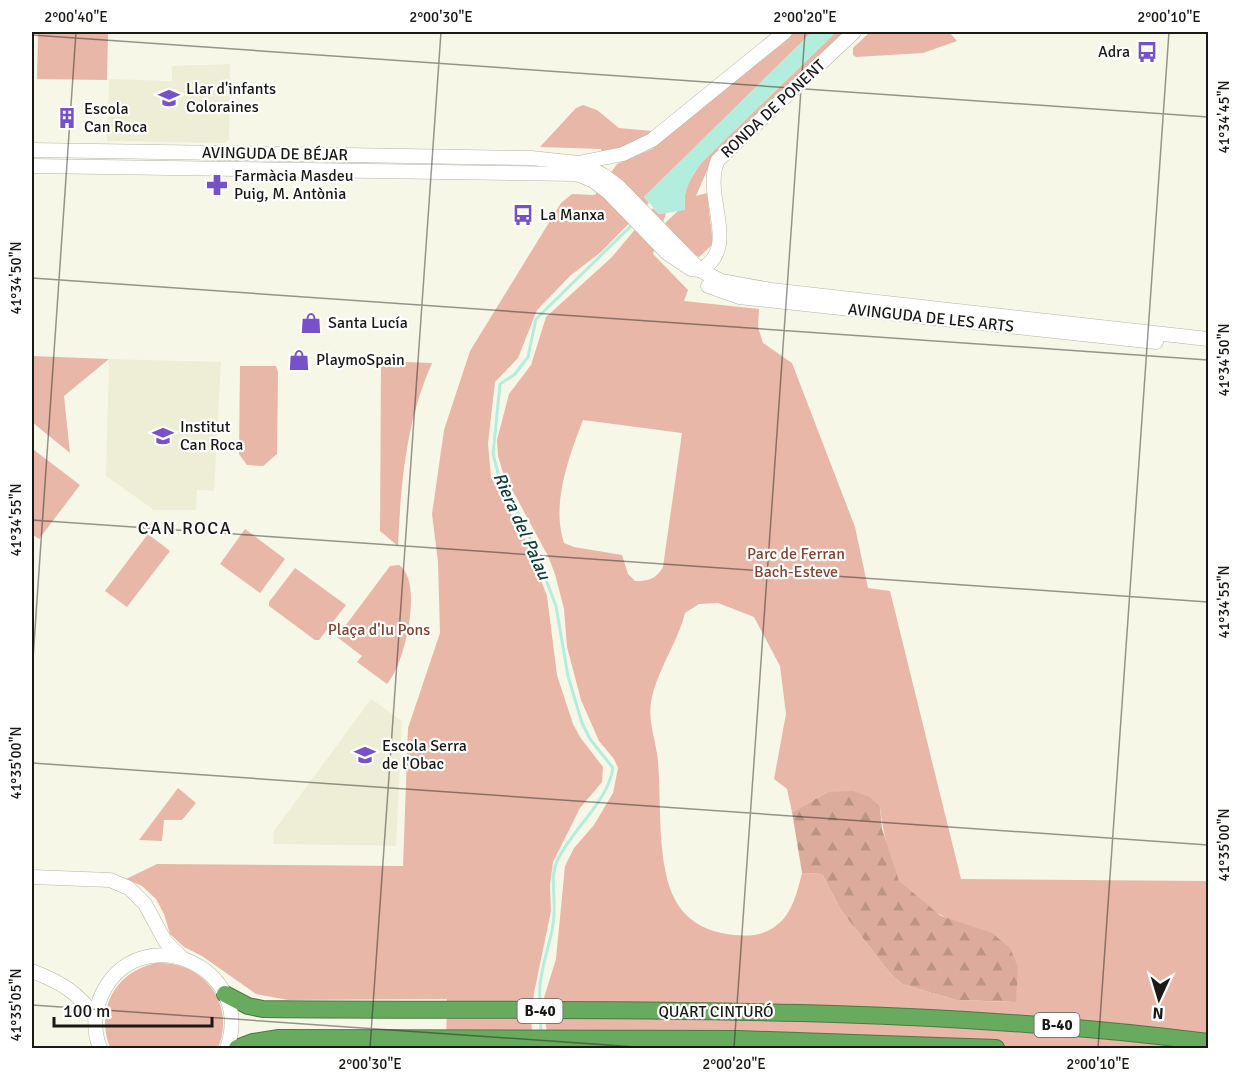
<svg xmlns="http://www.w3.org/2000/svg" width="1240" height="1080" font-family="Signika,sans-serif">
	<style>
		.built { fill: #eeeed7 }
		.green { fill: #e8b7a8; fill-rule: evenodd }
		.forest { fill: url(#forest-firs) }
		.water { fill: #b3eddd }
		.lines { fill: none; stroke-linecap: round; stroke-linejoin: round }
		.stream { stroke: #b3eddd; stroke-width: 3 }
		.secondary-casing { stroke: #b4b4a6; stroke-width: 15 }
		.motorway-casing { stroke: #4d7845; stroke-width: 18 }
		.secondary { stroke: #fff; stroke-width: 14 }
		.motorway { stroke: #68ab5f; stroke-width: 16 }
		.ticks { fill: none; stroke: #1a1a15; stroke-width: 1.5; stroke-opacity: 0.45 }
		.labels { text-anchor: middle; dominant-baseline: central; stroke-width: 4.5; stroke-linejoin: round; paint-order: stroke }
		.shield { fill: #fff; stroke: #5f5f5b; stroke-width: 1.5 }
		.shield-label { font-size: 15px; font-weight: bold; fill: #1a1a15 }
		.poi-label { font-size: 16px; fill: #1a1a15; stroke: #fff; text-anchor: start }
		.street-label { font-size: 16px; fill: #1a1a15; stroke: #fff }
		.park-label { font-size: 16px; fill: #834330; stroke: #fff }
		.water-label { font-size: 18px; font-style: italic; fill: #0c3f35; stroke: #fff }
		.neighbourhood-label { font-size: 18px; letter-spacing: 1.5px; fill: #1a1a15; stroke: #fff }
		.neatline { fill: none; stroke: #1a1a15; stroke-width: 2 }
		.ticks-label { font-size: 15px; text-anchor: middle; fill: #1a1a15 }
	</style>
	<defs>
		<pattern id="forest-firs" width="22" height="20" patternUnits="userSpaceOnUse" patternTransform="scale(1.5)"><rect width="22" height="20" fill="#ddab9c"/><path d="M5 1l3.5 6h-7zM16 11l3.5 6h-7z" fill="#bd9386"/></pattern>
	</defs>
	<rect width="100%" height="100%" fill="#f7f7e8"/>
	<g class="built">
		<polygon points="230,64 229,139 225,143 107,141 109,79 172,81 172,66"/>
		<polygon points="109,359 221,362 214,491 197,490 196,510 154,510 106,476"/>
		<polygon points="371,699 402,721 396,846 273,844 274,831"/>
	</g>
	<g class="green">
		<polygon points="38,32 108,32 107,80 37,79"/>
		<polygon points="794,32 812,32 644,197 649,203 601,252 571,275 537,310 518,358 495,382 488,443 491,477 526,541 547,596 557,675 573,724 580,737 603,767 602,782 580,808 553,862 550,885 551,911 534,993 531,1020 534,1048 446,1048 447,999 288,1000 256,994 202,956 184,947 170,934 164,914 156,899 142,886 126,879 157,864 403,866 408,728 440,633 438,562 432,514 444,430 470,351 561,203 572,194 595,195 617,164 652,149"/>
		<path d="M836,32H844L712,159L696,196L707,193L713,244L699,257L691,253L665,223L678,211L685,209C682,191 691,177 702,162Z"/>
		<polygon points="870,32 949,32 957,41 923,53 856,57 853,55 853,48"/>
		<polygon points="583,105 597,110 619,128 652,131 646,141 602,156 601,149 540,147 576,108"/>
		<path d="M653,208L659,214L666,213L653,254L688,290L684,301L759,309L758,327L763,343L792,363L855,527L868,588L890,591L961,879L1208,881V1048H550L542,1004L556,959L565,866L574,848L594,825L613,793L618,768L614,759L599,741L581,700L567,647L564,609L555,574L548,556L503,473L498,456L497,440L509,394L531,365L546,317L612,257ZM583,420L682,433L663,567C656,579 649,581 635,581L628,574L622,555L574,547L564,543C551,505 569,456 583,420ZM718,603L754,617L780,666L786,714L774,779L787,789L792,812L828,792L880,807C883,831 888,857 898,879C905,894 938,915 953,921L1011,1002L956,1000L902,984L889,972L841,910L822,874L802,873C797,893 792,916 773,928C760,936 748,936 734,935C696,931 674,912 666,874C658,837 661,799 658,761C656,741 648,722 651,702C657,670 677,644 685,613L699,604Z"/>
		<polygon points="32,356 109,359 64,396 70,453 32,422"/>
		<path d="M381,361L432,363C406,422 401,482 398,546L380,531Z"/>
		<polygon points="240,366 276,366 278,372 277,454 263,466 247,465 239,454"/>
		<polygon points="34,450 80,485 39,539 32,534 32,453"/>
		<polygon points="245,529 285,559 260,593 220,564"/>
		<polygon points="148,534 170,551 127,607 105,591"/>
		<path d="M399,565C424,581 405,665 387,684L357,662L362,656L337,637L390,566Z"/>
		<polygon points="295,568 346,605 319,640 315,640 269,606 269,602"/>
		<polygon points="178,788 196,803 182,820 164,820 162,841 139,840"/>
		<path d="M156,963C204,961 236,1004 218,1048H110C95,1009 115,972 156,963Z"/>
	</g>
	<polygon class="forest" points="853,791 870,797 880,807 882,829 899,881 941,916 992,933 1010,948 1018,967 1016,1002 956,1000 902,984 889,972 841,910 822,874 802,873 792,812 828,792"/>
	<path class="water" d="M812,32H836L702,162C691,177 682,191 685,210L659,214L644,197Z"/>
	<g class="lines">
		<g class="stream">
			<path d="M540,1005C540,996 539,986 541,978C545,950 556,931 554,901C554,888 551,874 557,861C572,829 608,802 613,768L590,739L582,723L568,676L556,606L528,533L498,473L493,454L500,384L514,375L528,357L536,319L633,224"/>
			<polyline points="540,1015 541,1032"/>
		</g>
		<defs>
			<g id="secondary">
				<polyline points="32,150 531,158 578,163 603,175 618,186 700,270 721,281 771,290 1208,339"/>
				<polyline points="578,163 623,154 652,140 785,32"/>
				<path d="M32,166L576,174L592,180L608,192L667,253L691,269L700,270C742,248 701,195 718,160L854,32"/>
				<polyline points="708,286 739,297 1156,342"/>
				<polyline points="32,877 110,880 129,888 145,904 165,941 182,958"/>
				<path d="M32,971C60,982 78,992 95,1017"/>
				<path d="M100,1048C93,1031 94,1011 102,994C139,917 256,966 227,1048"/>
			</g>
			<g id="motorway">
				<path d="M225,994L248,1006L263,1009C579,1012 895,1002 1208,1042"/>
				<polyline points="237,1048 253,1042 279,1038 738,1039 996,1048"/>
			</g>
		</defs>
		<use href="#secondary" class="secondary-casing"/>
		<use href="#motorway" class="motorway-casing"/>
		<use href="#secondary" class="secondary"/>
		<use href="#motorway" class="motorway"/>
	</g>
	<path class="ticks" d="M32,35L1208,117M32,278L1208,360M32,520L1208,602M32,673L76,32M32,763L1208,845M32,1005L650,1048M370,1048L441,32M734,1048L805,32M1098,1048L1169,32"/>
	<defs>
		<symbol id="bus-bare" viewBox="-9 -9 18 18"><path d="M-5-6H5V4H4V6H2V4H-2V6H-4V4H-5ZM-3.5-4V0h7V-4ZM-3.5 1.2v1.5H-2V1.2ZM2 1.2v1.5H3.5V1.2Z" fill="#7651ca" stroke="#fff" stroke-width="2.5" paint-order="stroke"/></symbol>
		<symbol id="school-bare" viewBox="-9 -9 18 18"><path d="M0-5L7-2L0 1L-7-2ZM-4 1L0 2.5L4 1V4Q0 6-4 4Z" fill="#7651ca" stroke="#fff" stroke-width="2.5" paint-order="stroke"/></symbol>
		<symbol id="building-bare" viewBox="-9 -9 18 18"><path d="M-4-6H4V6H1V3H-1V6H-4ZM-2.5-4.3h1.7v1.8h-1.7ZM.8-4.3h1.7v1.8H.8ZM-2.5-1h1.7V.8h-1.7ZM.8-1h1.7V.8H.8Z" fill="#7651ca" stroke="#fff" stroke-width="2.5" paint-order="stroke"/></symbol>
		<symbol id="pharmacy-bare" viewBox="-9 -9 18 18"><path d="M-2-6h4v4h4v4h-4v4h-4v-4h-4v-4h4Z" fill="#7651ca" stroke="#fff" stroke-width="2.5" paint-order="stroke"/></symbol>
		<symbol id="shop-bare" viewBox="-9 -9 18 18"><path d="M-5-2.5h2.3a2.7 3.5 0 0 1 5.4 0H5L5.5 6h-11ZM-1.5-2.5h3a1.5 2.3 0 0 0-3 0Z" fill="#7651ca" stroke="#fff" stroke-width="2.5" paint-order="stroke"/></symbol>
	</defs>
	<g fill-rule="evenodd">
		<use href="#bus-bare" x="1132" y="37" width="30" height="30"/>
		<use href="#school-bare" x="154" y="83" width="30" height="30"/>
		<use href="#building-bare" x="52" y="103" width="30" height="30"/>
		<use href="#pharmacy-bare" x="202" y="170" width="30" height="30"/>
		<use href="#bus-bare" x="508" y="200" width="30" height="30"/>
		<use href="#shop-bare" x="296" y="308" width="30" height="30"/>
		<use href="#shop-bare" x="284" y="345" width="30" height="30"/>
		<use href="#school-bare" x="148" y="421" width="30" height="30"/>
		<use href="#school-bare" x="350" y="740" width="30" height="30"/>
	</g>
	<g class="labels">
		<g class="shield">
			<rect x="517.5" y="999" width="45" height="24" rx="4.5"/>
			<rect x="1034.5" y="1013" width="45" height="24" rx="4.5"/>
		</g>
		<g class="shield-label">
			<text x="540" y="1011">B-40</text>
			<text x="1057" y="1025">B-40</text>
		</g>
		<g class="poi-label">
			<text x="1130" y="52" text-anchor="end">Adra</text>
			<text x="186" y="89">Llar d'infants<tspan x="186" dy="18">Coloraines</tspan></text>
			<text x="84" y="109">Escola<tspan x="84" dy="18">Can Roca</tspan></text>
			<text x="234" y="176">Farmàcia Masdeu<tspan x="234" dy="18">Puig, M. Antònia</tspan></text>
			<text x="540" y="215">La Manxa</text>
			<text x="328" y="323">Santa Lucía</text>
			<text x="316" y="360">PlaymoSpain</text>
			<text x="180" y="427">Institut<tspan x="180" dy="18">Can Roca</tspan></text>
			<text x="382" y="746">Escola Serra<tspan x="382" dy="18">de l'Obac</tspan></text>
		</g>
		<g class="street-label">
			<text transform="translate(773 109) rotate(-43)">RONDA DE PONENT</text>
			<text transform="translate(275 154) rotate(1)">AVINGUDA DE BÉJAR</text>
			<text transform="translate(931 318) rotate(6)">AVINGUDA DE LES ARTS</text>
			<text x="716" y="1012">QUART CINTURÓ</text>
		</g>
		<g class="park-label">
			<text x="796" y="554">Parc de Ferran<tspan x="796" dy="18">Bach-Esteve</tspan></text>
			<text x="379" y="630">Plaça d'Iu Pons</text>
		</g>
		<g class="water-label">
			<text transform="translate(522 526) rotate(66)">Riera del Palau</text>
		</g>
		<g class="neighbourhood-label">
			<text x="185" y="528">CAN ROCA</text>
		</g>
	</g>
	<rect width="1240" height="1080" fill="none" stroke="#ffffff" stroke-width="66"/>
	<g transform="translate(1159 999) rotate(184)" stroke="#ffffff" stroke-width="4.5" paint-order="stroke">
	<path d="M0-4.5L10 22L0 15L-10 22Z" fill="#1a1a15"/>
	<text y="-9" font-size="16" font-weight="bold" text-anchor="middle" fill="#1a1a15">N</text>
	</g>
	<path d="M54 1017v9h158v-9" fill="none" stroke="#1a1a15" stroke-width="3"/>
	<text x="63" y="1017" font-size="18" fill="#1a1a15" stroke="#ffffff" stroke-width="4.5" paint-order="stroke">100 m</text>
	<rect x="33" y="33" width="1174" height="1014" class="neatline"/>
	<g class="ticks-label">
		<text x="76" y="22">2°00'40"E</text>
		<text x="441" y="22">2°00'30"E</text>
		<text x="805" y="22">2°00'20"E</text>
		<text x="1169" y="22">2°00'10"E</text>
		<text transform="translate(1224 117) rotate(-90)" y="5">41°34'45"N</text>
		<text transform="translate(16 278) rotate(-90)" y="5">41°34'50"N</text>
		<text transform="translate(1224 360) rotate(-90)" y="5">41°34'50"N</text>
		<text transform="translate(16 520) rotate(-90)" y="5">41°34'55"N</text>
		<text transform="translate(1224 602) rotate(-90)" y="5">41°34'55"N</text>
		<text transform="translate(16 763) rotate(-90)" y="5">41°35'00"N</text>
		<text transform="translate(1224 845) rotate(-90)" y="5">41°35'00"N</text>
		<text transform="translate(16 1005) rotate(-90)" y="5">41°35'05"N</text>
		<text x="370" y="1069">2°00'30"E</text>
		<text x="734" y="1069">2°00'20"E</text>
		<text x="1098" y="1069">2°00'10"E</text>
	</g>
</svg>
